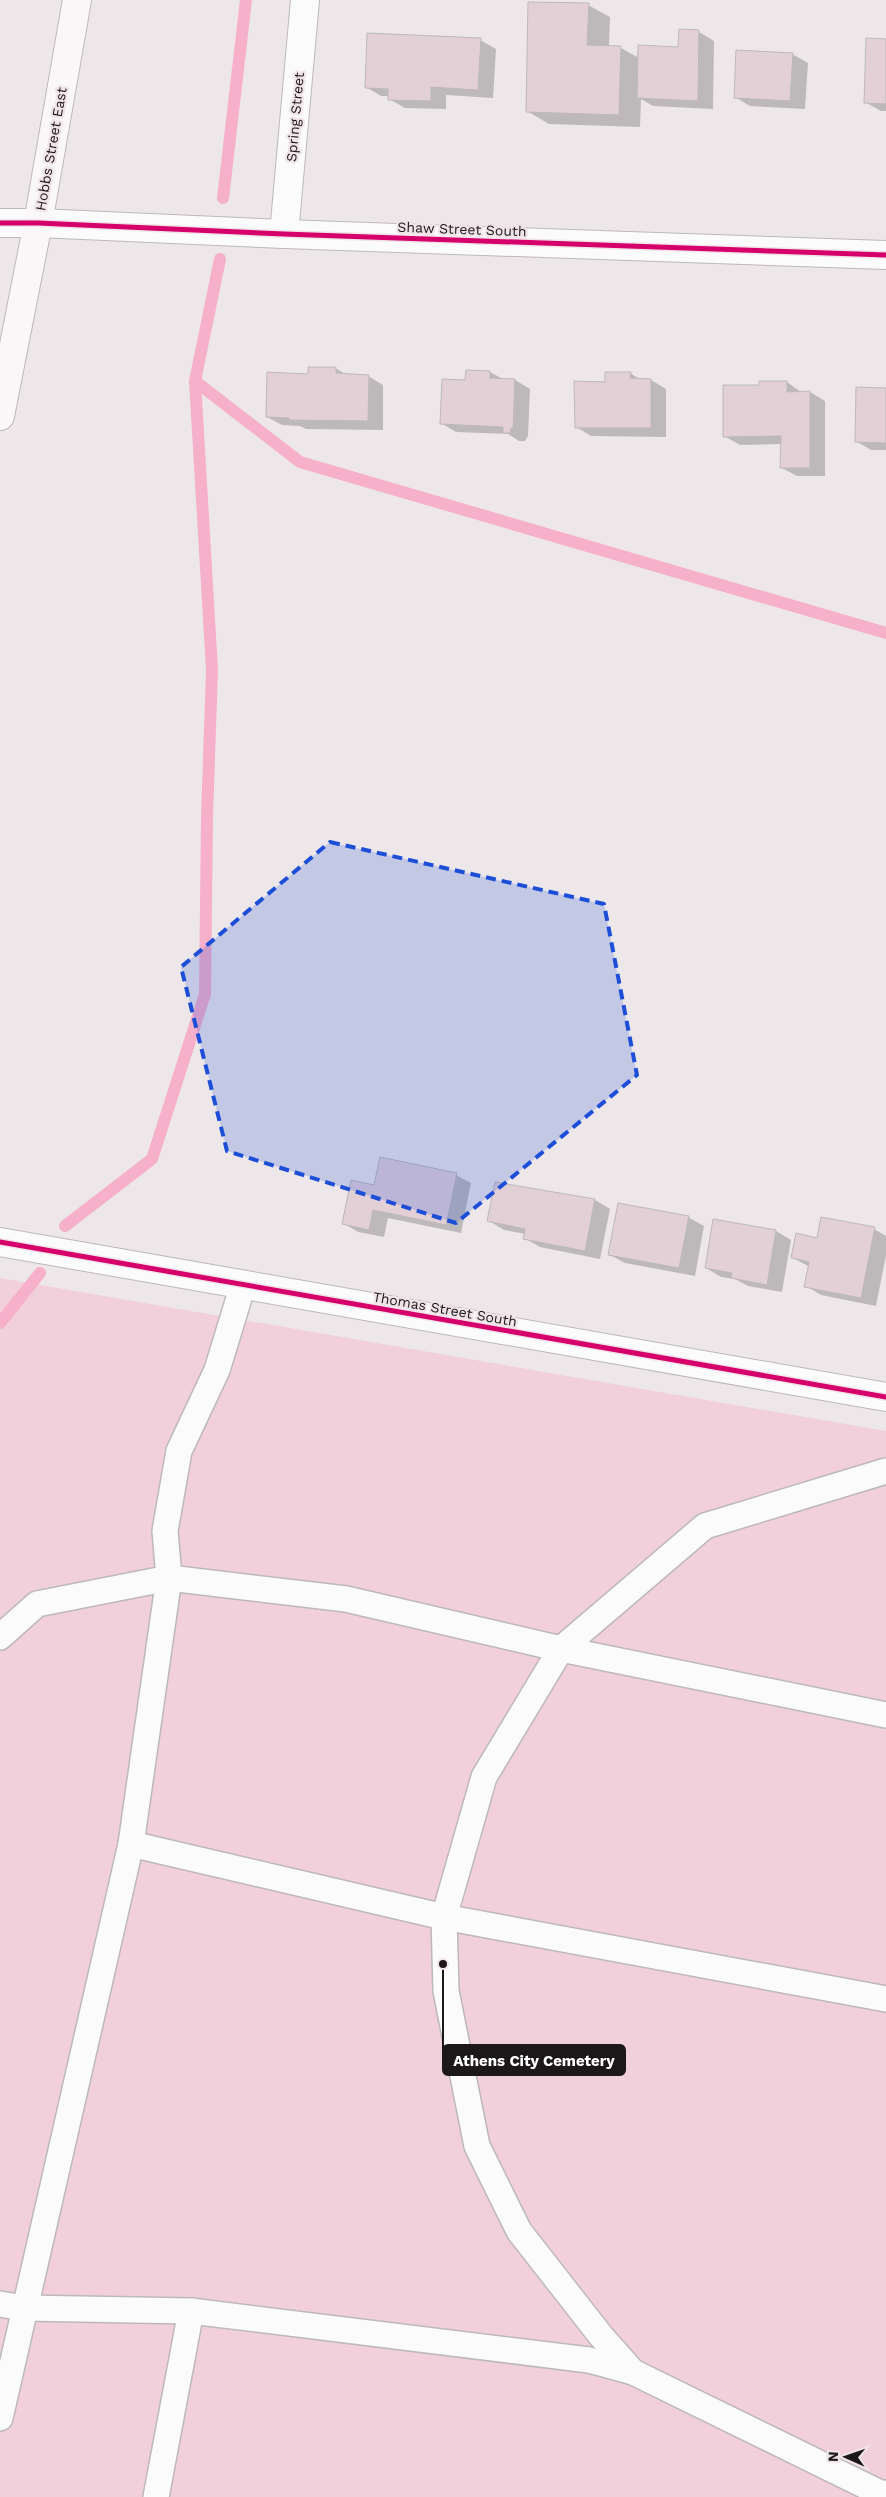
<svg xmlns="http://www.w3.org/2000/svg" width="886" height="2497" font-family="'Work Sans',sans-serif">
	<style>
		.green { fill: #f2d0db }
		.shadow { fill: #0003 }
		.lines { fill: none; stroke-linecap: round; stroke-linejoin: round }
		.stream { stroke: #f7b0c9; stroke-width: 12 }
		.building { fill: #e3d0d7; stroke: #bdb8ba }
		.lane-casing { stroke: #bdb8b9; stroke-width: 28 }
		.street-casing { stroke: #bdb8b9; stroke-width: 30 }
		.secondary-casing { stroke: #bdb8b9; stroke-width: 30 }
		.lane { stroke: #fcfbfc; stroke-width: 25 }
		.street { stroke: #fcfbfc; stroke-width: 28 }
		.secondary { stroke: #faf7f8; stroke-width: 28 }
		.cycleway-casing { stroke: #f0e4e8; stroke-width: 8 }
		.cycleway { stroke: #d6006c; stroke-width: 5 }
		.marked { fill: #1d4ed8; fill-opacity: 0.2; stroke: #1d4ed8; stroke-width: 4; stroke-dasharray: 10 6; stroke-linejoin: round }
		.labels { text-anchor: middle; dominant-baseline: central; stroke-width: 4.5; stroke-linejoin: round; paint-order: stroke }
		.street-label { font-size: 14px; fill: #1c1819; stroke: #f0e4e8 }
		.leader { fill: none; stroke: #1c1819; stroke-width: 2 }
		.callout-dot { fill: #1c1819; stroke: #f0e4e8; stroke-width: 2 }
		.callout { fill: #1c1819; stroke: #1c1819; stroke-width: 2 }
		.callout-label { font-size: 15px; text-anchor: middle; font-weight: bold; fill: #fff }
	</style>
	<rect width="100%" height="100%" fill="#ede7e9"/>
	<polygon class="green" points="0,1278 886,1431 886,2497 0,2497"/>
	<g class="shadow">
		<polygon points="588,5 610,17 609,47 621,48 639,58 680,48 680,31 699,32 714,41 713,109 653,106 641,99 640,127 549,124 527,111"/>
		<polygon points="480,40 496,49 493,98 446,95 446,109 405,108 389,99 389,96 381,96 366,87"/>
		<polygon points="886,40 886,111 881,111 865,102"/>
		<polygon points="792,54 808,63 805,109 750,106 735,97"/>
		<polygon points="335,368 347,375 368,376 383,385 383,430 306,429 300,426 282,425 267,417"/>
		<polygon points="490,372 503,379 515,380 530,389 528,436 525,441 519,441 508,434 456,432 441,423 466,381"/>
		<polygon points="630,373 641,380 651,380 666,389 666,437 591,436 576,427 606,383"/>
		<polygon points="787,382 802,393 810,392 825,401 825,476 797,476 782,468 782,444 740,445 724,436"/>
		<polygon points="886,389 886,450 871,450 856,441"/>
		<polygon points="456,1175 471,1183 461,1233 388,1218 384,1237 358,1232 343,1223 375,1187"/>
		<polygon points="496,1183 595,1200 610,1209 600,1259 540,1247 524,1238 526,1234 504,1230 489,1221"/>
		<polygon points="688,1217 704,1226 695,1276 625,1263 610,1255"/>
		<polygon points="874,1229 886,1236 886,1255 876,1306 821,1295 806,1286 810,1267 793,1258 818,1239"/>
		<polygon points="776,1231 791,1240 782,1292 748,1286 735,1279 721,1277 706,1268"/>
	</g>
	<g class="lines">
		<g class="stream">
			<polyline points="223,198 246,0"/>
			<polyline points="195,381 300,462 886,633"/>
			<polyline points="65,1226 152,1159 205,994 207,817 212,670 195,381 220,259"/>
			<polyline points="0,1323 40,1273"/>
		</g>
	</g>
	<g class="building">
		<polygon points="528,2 589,3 587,45 621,46 619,115 526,112"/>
		<polygon points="679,29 699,30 698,101 637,98 638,45 678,47"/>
		<polygon points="367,33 481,38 478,90 431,87 431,101 388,100 388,89 365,88"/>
		<polygon points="866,38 886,39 886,104 864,103"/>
		<polygon points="736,50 793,53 790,101 734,98"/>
		<polygon points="308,367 336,367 336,373 369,375 368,421 289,420 289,418 266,417 267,372 308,374"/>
		<polygon points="466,370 490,371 490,378 515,379 513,428 511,428 510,433 503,433 503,427 440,424 442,379 465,380"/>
		<polygon points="605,372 631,372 630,378 651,379 651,428 575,428 574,381 605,382"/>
		<polygon points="759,381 787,381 787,392 810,391 810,468 780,468 781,436 723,437 723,385 759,385"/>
		<polygon points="856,387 886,388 886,443 855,442"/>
		<polygon points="380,1157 457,1173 446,1225 373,1210 369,1230 342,1224 351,1180 374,1185"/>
		<polygon points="495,1182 595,1199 585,1251 523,1239 525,1229 487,1221"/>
		<polygon points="618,1203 689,1216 679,1268 608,1255"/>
		<polygon points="821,1217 875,1227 861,1298 804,1287 809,1262 791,1258 796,1233 817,1238"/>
		<polygon points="713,1219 776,1230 767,1285 731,1278 732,1273 705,1268"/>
	</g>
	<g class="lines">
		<defs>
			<g id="lane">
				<polyline points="0,1637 37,1604 169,1578 165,1531 179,1451 217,1370 243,1285"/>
				<polyline points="131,1844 444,1917 886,1999"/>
				<polyline points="0,2304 24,2308 191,2311 589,2360 633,2372 882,2494 886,2493"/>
				<polyline points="633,2372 601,2336 519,2231 477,2146 446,1991 444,1917 484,1777 561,1649 705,1526 886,1471"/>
				<polyline points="0,2418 131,1844 169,1578 346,1599 561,1649 886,1715"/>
				<polyline points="156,2497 191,2311"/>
			</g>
			<g id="street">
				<polyline points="0,223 38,223 284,234 886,255"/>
				<polyline points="284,234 305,0"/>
				<polyline points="0,1242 886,1397"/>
			</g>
			<polyline id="secondary" points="0,416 38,223 77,0"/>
		</defs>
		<use href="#lane" class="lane-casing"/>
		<use href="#street" class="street-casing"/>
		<use href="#secondary" class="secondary-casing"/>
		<use href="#lane" class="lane"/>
		<use href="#street" class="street"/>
		<use href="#secondary" class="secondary"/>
		<defs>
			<g id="cycleway">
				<polyline points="0,223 38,223 284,234 886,255"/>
				<polyline points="0,1242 886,1397"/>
			</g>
		</defs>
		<use href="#cycleway" class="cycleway-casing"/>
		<use href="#cycleway" class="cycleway"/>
	</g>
	<path class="marked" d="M330,842L604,904L637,1075L456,1223L227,1151L181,967Z"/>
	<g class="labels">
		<g class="street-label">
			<text transform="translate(295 117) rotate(-85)">Spring Street</text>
			<text transform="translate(51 149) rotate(-80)">Hobbs Street East</text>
			<text transform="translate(462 229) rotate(2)">Shaw Street South</text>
			<text transform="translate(445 1309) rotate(10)">Thomas Street South</text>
		</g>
	</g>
	<path class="leader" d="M443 1964L443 2060"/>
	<circle class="callout-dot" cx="443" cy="1964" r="5"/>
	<rect class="callout" x="443" y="2045" width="182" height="30" rx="5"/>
	<g class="callout-label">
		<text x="534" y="2066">Athens City Cemetery</text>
	</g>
	<g transform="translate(846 2457) rotate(272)" stroke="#f0e4e8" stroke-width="4" paint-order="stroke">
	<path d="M0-4L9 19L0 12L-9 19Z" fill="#1c1819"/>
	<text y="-8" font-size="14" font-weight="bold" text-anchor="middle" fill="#1c1819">N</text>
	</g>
</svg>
